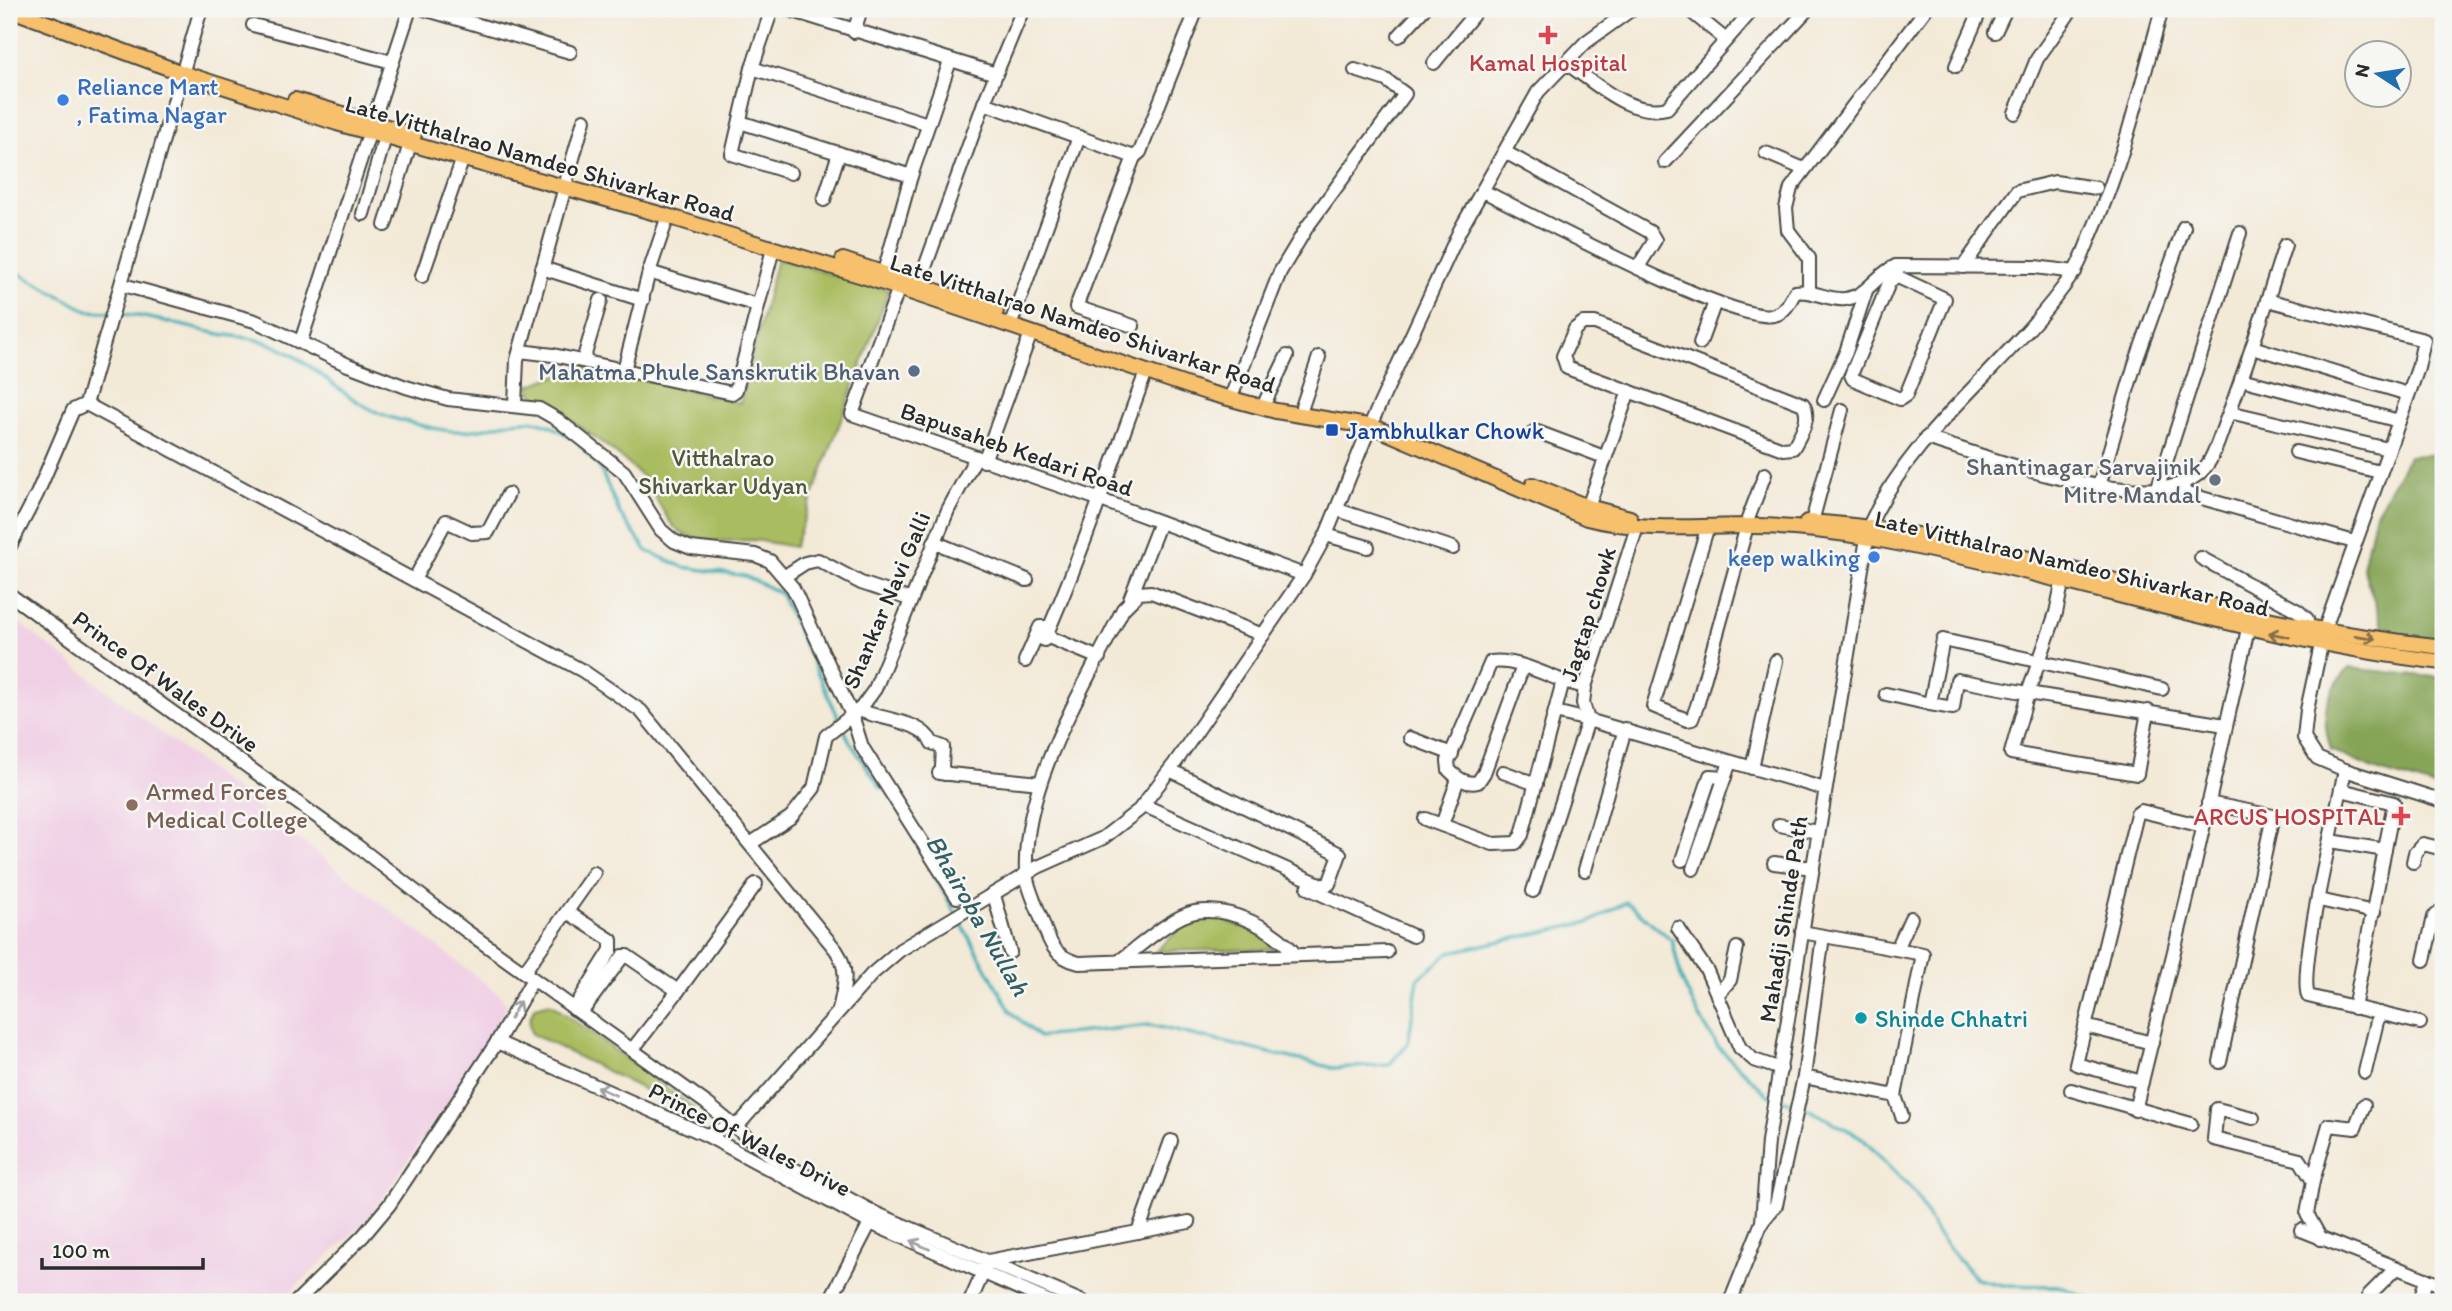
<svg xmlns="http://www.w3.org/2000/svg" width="2452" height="1311" font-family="Itim,sans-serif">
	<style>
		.built { fill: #f0d0e5 }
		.green { fill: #a9bc5f; stroke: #6a7445; stroke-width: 2 }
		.forest { fill: #86a456; stroke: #586840; stroke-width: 2 }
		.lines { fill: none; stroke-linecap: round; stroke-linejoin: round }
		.stream { stroke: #3daeb6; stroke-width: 3.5 }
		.minor-casing { stroke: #494845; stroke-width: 16 }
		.major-casing { stroke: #494845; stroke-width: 18 }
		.minor { stroke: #fff; stroke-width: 12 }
		.major { stroke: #f7c06c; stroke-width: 14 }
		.oneway { stroke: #876e48 }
		.oneway2 { stroke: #a0a0a0 }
		.health-dot { fill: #e0444e; stroke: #f6f6f2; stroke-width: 2.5 }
		.shop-dot { fill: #3f7fe0; stroke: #f6f6f2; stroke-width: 2.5 }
		.service-dot { fill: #5c6f8a; stroke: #f6f6f2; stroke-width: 2.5 }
		.transit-dot { fill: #1a4fb4; stroke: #f6f6f2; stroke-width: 2.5 }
		.worship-dot { fill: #6b7280; stroke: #f6f6f2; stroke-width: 2.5 }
		.education-dot { fill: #8d6e63; stroke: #f6f6f2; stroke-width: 2.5 }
		.culture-dot { fill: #0f9aa8; stroke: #f6f6f2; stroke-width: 2.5 }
		.labels { text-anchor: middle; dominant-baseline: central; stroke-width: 5; stroke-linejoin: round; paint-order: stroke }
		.health-label { font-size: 24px; fill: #be3a42; stroke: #f6f6f2 }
		.shop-label { font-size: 24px; fill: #366cbe; stroke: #f6f6f2; text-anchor: start }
		.street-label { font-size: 24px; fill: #2b2b2b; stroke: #f6f6f2 }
		.service-label { font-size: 24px; fill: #4e5e75; stroke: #f6f6f2; text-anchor: end }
		.transit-label { font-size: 24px; fill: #164399; stroke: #f6f6f2; text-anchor: start }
		.park-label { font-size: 24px; fill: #51563b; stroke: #f6f6f2 }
		.worship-label { font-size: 24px; fill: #5b616d; stroke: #f6f6f2; text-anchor: end }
		.education-label { font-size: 24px; fill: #785e54; stroke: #f6f6f2; text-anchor: start }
		.culture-label { font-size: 24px; fill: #0d838f; stroke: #f6f6f2; text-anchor: start }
		.water-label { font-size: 26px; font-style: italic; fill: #325f63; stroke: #f6f6f2 }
	</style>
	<rect width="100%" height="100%" fill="#f6f6f2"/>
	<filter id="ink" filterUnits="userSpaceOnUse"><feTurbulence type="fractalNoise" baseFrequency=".0143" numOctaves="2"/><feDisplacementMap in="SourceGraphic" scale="14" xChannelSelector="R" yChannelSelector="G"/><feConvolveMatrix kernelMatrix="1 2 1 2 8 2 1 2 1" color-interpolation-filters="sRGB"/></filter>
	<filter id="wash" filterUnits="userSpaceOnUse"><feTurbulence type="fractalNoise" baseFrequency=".00686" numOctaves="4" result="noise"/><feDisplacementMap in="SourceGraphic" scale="28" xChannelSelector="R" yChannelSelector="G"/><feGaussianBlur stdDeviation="1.57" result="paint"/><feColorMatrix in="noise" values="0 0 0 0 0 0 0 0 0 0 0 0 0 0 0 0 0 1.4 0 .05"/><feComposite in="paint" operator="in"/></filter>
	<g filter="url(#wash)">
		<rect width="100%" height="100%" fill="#f3e9d7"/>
		<polygon class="built" points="9,615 500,995 507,1006 471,1068 367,1220 280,1302 9,1302"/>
		<g class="green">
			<path d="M777,259L889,290L794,547C781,545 766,541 752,540C729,540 706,545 683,534C667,527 655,490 640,475C613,447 564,417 532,393L528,386L586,365L740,403Z"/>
			<polygon points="1199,911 1264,935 1275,949 1156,951"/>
			<path d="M550,1003L694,1108L691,1113L532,1034C527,1024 529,1017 535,1007Z"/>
		</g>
		<g class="forest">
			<polygon points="2443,454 2443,643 2386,637 2363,568 2374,516 2409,456"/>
			<path d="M2349,668L2443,678V790L2373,769L2331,750C2320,713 2324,697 2349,668Z"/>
		</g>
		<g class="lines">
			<g class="stream">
				<polyline points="9,268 88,311 109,312"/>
				<path d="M116,313C150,316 182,326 215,333C232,337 252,337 268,343C318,362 347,408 400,420C417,424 436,430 453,431C503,433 521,403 570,437"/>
				<polyline points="581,446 600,468 620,514 647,551 683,567 745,576 780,593 850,742 881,788"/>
				<polyline points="920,850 1011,1012 1039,1037 1150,1025 1334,1068 1389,1065 1408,1043 1418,979 1450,952 1590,922 1626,902 1672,940 1682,981 1699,1016 1718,1047 1768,1095 1808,1109 1861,1137 1916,1194 1937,1234 1976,1279 2003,1285 2058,1286 2098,1302"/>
			</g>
		</g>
	</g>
	<g filter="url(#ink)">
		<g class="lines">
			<defs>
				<g id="minor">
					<polyline points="424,9 570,52"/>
					<polyline points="772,9 752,68 732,154 791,173"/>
					<polyline points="787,9 996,74"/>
					<polyline points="1023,9 984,103 1134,157 1140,152 1197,9"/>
					<polyline points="1688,9 1726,40"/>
					<polyline points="253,25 392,62"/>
					<polyline points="854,32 861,9"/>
					<polyline points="1995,32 2006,9"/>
					<polyline points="1399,36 1424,9"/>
					<polyline points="1434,63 1478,9"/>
					<path d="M1566,63C1596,83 1629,117 1667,108L1748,15"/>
					<polyline points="1956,66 1981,9"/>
					<polyline points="752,68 928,124"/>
					<polyline points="2015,113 2037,59 2072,9"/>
					<polyline points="740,122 911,176"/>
					<polyline points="1505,152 1650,232 1655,240 1638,267"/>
					<polyline points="1766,153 1804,169"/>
					<polyline points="1665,162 1808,9"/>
					<polyline points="567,179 584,120"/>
					<path d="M1483,191C1531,214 1733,324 1774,315C1785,313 1790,301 1795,292C1813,289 1827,301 1845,299C1868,296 1876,274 1896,266L2035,267L2075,272"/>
					<polyline points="824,200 839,153"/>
					<polyline points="363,214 385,137"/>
					<polyline points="385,225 410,144"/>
					<polyline points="1963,267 2017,191 2055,182 2096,188"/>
					<polyline points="542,268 643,300"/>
					<polyline points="649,272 757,305"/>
					<polyline points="884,272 911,176 950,61"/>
					<polyline points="422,276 463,158"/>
					<polyline points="1892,280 1898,277 1945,299 1906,395 1900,399 1853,379 1851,375 1896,266"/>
					<polyline points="901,282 852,414 1098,499 1304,575"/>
					<polyline points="919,284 984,103"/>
					<polyline points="123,285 255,321 348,365 406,387 448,399 539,409 558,420 624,472 661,530 674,541 691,548 755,555 770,561 793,588 852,715 862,747 957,897"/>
					<polyline points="1809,290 1809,258 1788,230 1786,208 1791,188 1926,9"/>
					<polyline points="2267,300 2424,340 2418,368 2324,631 2307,710 2304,738 2317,758 2345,770 2443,801"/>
					<path d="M1583,323H1595L1803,404C1812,418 1800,435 1793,448L1783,449L1567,368L1563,356L1575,329Z"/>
					<polyline points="1010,326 1079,137"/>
					<polyline points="1133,326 1076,307 1134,157"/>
					<polyline points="301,341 410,9"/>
					<polyline points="1700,343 1715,302"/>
					<polyline points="2252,347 2408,394"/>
					<polyline points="520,351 553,355 732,393 736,390 773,249"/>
					<polyline points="583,361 601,300"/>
					<polyline points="624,370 649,272 668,216"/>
					<polyline points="2241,379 2399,421"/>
					<polyline points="1233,392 1280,272 1307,227 1405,94 1386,80 1355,70"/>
					<polyline points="1266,400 1287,356"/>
					<polyline points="1824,400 1846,352 1866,291"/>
					<path d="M86,404L583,671L641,711L836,950C850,971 844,986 839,1010"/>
					<polyline points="515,404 517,360 565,187"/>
					<polyline points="1302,407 1319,357"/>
					<polyline points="2229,412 2388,449"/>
					<polyline points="1535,431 1604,457"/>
					<path d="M1926,438C1985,455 2169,529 2209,462C2217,449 2221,432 2227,418C2249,361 2266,303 2285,245"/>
					<polyline points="2296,452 2380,472"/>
					<polyline points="984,461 1031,333"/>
					<polyline points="2099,486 2135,364 2184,227"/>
					<polyline points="2178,486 2188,494 2354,542"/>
					<polyline points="2157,490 2240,233"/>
					<polyline points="1588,507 1629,391"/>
					<polyline points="1338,510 1453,548"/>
					<polyline points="1748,519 1765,474"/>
					<polyline points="1812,522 1842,410"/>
					<polyline points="1708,526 1653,706 1687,720 1692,719 1697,706 1747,526"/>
					<polyline points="1637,527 1585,687 1583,703 1588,720 1825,789"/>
					<polyline points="1326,535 1368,547"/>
					<polyline points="934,542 1027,580"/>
					<polyline points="9,548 37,494 73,410 86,404 201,9"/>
					<polyline points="2201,558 2298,611 2307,619 2306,627"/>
					<polyline points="2064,574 2056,613 2028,693 2225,725"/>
					<polyline points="785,576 805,563 818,560 861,583 909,599"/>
					<polyline points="414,580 446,521 472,533 488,532 508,494"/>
					<polyline points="9,594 356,845 465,930 706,1103 772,1157 875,1213 1083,1302"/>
					<polyline points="1130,599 1160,522"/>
					<path d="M1263,635L1151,592L1139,593L1123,609C1085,687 1022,783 1026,872C1027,887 1036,904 1041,918C1049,941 1053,957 1079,963L1387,952"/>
					<polyline points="1046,636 1099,658"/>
					<path d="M1044,640C1083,553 1112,462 1146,372"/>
					<polyline points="1025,661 1040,627 1045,627 1048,631"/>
					<path d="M1523,666L1484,773L1478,782C1466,785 1457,778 1449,770L1448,761L1491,662C1515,659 1542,673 1563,681"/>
					<polyline points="1886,694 1930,704 1943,640 2162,689"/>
					<polyline points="1930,704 1953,708 1957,680 2028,693 2011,753 2137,774 2148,711"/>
					<path d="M859,710C881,720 922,720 932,743L943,747L942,767L945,774"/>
					<polyline points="1410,738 1452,754"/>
					<polyline points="1752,768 1776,661"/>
					<path d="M2345,770C2337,811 2298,967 2308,996L2420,1023"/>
					<polyline points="1503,772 1536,784"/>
					<polyline points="939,773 1040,783"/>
					<polyline points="2341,790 2394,803 2354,1008"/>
					<polyline points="2208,803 2273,816 2220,1062"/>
					<polyline points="1143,805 1324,886 1329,884 1340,854 1170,770"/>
					<polyline points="1425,819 1493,844 1516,843 1522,835 1563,681 1585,687"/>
					<polyline points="1442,825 1458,779"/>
					<polyline points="1779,825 1818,832"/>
					<polyline points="2331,841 2385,850"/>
					<polyline points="750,844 791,817 814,788 826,736 861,708 875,689 948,510 976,457"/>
					<polyline points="1682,860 1710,776 1725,777"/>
					<polyline points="2413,862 2415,853 2423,844 2443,849"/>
					<polyline points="1774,863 1813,868"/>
					<polyline points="1693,869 1730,762"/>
					<polyline points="1585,870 1625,729"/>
					<polyline points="1308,888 1413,936"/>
					<polyline points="1533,891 1588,720 1555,712"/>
					<polyline points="994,895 1010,952"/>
					<polyline points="2319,900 2374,912"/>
					<polyline points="567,912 611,940 611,950 574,1009"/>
					<polyline points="1678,928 1707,971 1740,1048 1754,1060 1781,1069"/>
					<polyline points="1802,932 1923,954 1895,1096 1804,1077"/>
					<polyline points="1897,949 1911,918"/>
					<polyline points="2424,960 2434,917 2443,910"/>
					<path d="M1118,962C1138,948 1172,916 1195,912C1231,906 1275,929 1296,955"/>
					<polyline points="524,972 594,873"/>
					<polyline points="678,991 756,884"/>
					<polyline points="1717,995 1730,980 1737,948"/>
					<polyline points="581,1013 623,956 627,956 678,991 632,1050"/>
					<polyline points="2085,1026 2152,1043"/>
					<polyline points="497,1042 706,1135 870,1223 1050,1302"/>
					<polyline points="2365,1072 2379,1013"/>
					<polyline points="2142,1082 2076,1064 2137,814 2141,811 2203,826"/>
					<polyline points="2071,1090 2191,1124"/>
					<polyline points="1895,1096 1902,1116"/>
					<polyline points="2135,1110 2190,886 2250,620"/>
					<polyline points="2253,1118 2217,1109 2214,1139 2300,1160 2313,1181 2307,1214 2321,1239"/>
					<polyline points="706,1135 741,1122 872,974 900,950 1038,867 1103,838 1139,810 1175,763 1304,575 1326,535 1373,419 1460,230 1538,92 1586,42 1632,9"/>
					<polyline points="2313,1181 2329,1125 2355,1128 2364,1105"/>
					<polyline points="1762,1222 1776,1205 1804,1077 1823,936"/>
					<polyline points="2301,1230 2443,1286"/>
					<polyline points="1138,1232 1171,1141"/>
					<polyline points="988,1261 1189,1222"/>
					<polyline points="2369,1295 2396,1268"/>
					<polyline points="296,1302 363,1236 389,1205 497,1042 533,979"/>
					<polyline points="829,1302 870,1223"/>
					<polyline points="970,1302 985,1268"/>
					<path d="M1730,1302L1762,1222L1768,1141L1869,526C1916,425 2009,366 2072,275C2081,263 2086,246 2092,232C2124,161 2141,84 2162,9"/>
					<polyline points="2420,1302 2426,1279"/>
				</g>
				<g id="major">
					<path d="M9,9L182,73L337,123L677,219L869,278L1206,392L1276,411L1374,427L1587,518C1641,532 1694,526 1750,526C1788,526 1832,531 1870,538C2063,572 2248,640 2443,662"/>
					<polyline points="295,100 414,135"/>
					<polyline points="843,260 996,311"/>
					<polyline points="1533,485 1588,507 1630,518"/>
					<path d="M1807,522C1961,531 2105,582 2254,616C2317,630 2380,640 2443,647"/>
				</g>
			</defs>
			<use href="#minor" class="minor-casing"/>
			<use href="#major" class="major-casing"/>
			<use href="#minor" class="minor"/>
			<use href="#major" class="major"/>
		</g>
		<defs><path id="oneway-shaft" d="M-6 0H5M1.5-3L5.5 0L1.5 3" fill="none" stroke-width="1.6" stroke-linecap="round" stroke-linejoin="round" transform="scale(1.75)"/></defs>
		<g class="oneway">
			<use href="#oneway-shaft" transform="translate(2279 635) rotate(-168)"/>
			<use href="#oneway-shaft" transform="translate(2365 637) rotate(9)"/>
		</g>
		<g class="oneway2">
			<use href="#oneway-shaft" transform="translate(515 1010) rotate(-61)"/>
			<use href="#oneway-shaft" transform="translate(606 1091) rotate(-156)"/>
			<use href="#oneway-shaft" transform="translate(920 1245) rotate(-156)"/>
		</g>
	</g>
	<g class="health-dot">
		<path d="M1544.5 24.5h7v7h7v7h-7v7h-7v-7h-7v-7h7z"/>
		<path d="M2397.5 805.5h7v7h7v7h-7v7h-7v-7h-7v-7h7z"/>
	</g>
	<g class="shop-dot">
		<circle cx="63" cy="100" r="7"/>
		<circle cx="1874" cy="557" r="7"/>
	</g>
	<circle class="service-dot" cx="914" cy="371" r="7"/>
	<rect class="transit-dot" x="1325" y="423" width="14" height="14" rx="3.5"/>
	<circle class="worship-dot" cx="2215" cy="480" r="7"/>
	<circle class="education-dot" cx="132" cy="805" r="7"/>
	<circle class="culture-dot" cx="1861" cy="1018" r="7"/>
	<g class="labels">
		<g class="health-label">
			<text x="1548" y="62">Kamal Hospital</text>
			<text x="2385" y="816" text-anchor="end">ARCUS HOSPITAL</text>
		</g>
		<g class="shop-label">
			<text x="77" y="86">Reliance Mart<tspan x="77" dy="28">, Fatima Nagar</tspan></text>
			<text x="1860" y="557" text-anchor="end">keep walking</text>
		</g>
		<g class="street-label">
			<text transform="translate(540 158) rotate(16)">Late Vitthalrao Namdeo Shivarkar Road</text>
			<text transform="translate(1083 323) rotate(18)">Late Vitthalrao Namdeo Shivarkar Road</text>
			<text transform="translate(1017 449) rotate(19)">Bapusaheb Kedari Road</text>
			<text transform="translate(2072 563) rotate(13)">Late Vitthalrao Namdeo Shivarkar Road</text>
			<text transform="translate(886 600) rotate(-67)">Shankar Navi Galli</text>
			<text transform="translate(1588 614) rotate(-73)">Jagtap chowk</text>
			<text transform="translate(166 681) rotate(36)">Prince Of Wales Drive</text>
			<text transform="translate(1783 919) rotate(-81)">Mahadji Shinde Path</text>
			<text transform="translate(750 1139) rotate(27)">Prince Of Wales Drive</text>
		</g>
		<g class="service-label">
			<text x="900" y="371">Mahatma Phule Sanskrutik Bhavan</text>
		</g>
		<g class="transit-label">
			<text x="1346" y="430">Jambhulkar Chowk</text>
		</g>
		<g class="park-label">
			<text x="723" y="457">Vitthalrao<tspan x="723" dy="28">Shivarkar Udyan</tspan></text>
		</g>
		<g class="worship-label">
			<text x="2201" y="466">Shantinagar Sarvajinik<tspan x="2201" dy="28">Mitre Mandal</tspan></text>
		</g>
		<g class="education-label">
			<text x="146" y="791">Armed Forces<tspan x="146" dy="28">Medical College</tspan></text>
		</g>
		<g class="culture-label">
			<text x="1875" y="1018">Shinde Chhatri</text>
		</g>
		<g class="water-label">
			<text transform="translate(978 915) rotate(60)">Bhairoba Nullah</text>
		</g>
	</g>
	<rect width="2452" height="1311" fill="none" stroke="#f6f6f2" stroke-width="35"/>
	<g transform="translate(2378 74) rotate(282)"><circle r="33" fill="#f6f6f2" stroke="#a5a5a2" stroke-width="2"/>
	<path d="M0-5L12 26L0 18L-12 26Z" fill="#1f6fb2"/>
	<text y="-10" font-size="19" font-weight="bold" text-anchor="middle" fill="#2b2b2b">N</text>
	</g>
	<path d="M42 1258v10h161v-10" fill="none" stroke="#2b2b2b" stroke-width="3.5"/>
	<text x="52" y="1258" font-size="21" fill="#2b2b2b" stroke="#f6f6f2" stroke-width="5" paint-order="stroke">100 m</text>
</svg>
